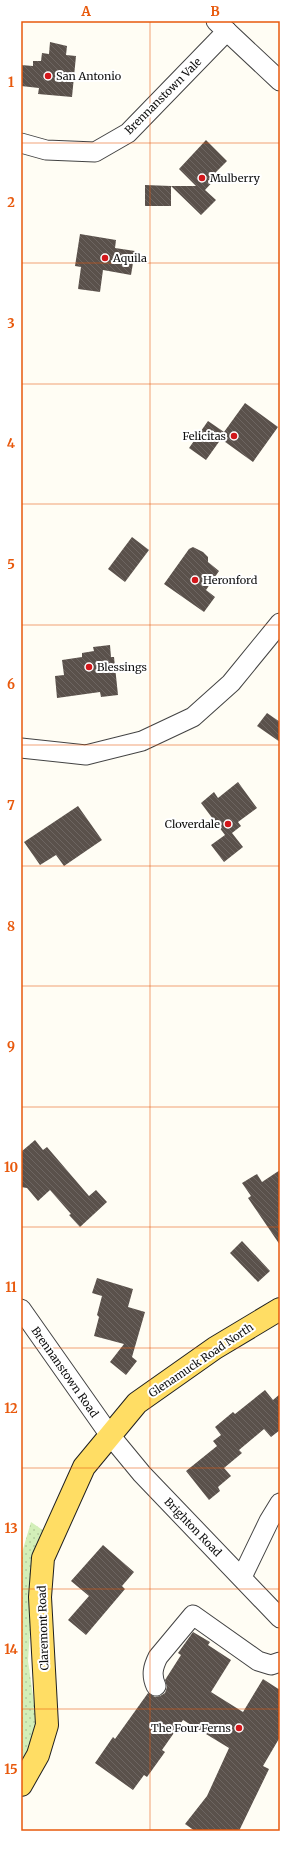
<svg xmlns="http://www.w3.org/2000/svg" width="301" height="1852" font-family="Merriweather,serif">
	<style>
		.grass { fill: url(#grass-dots) }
		.building { fill: url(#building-back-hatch) }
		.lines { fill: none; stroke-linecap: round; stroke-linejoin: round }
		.minor-casing { stroke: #434343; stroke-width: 21 }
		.major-casing { stroke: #212121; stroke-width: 24 }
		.minor { stroke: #fff; stroke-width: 19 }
		.major { stroke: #ffdd64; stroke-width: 22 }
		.grid { fill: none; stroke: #e8590c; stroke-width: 1; stroke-opacity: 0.55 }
		.poi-dot { fill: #d2171b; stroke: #fff; stroke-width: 1.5 }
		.labels { text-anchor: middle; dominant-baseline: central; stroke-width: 4; stroke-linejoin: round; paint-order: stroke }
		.poi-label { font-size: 11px; fill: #101010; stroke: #fff; text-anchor: start }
		.street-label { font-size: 11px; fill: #101010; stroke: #fff }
		.neatline { fill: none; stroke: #e8590c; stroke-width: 1.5 }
		.grid-label { font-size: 13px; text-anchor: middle; font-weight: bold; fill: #e8590c }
	</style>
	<defs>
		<pattern id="grass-dots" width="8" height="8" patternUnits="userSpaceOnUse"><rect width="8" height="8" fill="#d3efb8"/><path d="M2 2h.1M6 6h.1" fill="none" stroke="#b4cc9d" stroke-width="1.8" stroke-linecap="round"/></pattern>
		<pattern id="building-back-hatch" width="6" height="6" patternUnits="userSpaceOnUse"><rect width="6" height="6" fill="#5a514b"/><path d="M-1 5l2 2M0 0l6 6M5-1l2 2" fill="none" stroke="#6d6561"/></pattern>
	</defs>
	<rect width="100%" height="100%" fill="#fffdf4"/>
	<polygon class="grass" points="31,1522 47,1533 31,1615 28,1661 39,1738 21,1776 21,1556"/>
	<g class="building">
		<polygon points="50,42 67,46 66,55 76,56 72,97 38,94 39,88 21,86 21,65 33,66 33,61 41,61 42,53 49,54"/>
		<polygon points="206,140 227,161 214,174 217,177 205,190 216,200 201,215 171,186 196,186 179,169"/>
		<polygon points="145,185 171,186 171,206 145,206"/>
		<polygon points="80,234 116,240 115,248 135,251 131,275 103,270 100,292 78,289 81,267 75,266"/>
		<polygon points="245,403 278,427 253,462 221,439 206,460 189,448 208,421 224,432"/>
		<polygon points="132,537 149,550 125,582 108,569"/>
		<polygon points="193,547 203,552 208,557 208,562 219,571 206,590 215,597 204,612 164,584 189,549"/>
		<polygon points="110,645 111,657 114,657 118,695 101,697 100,692 57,698 55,676 64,675 62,660 82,657 82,653 94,651 93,647"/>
		<polygon points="267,713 280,722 280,742 257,726"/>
		<polygon points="238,782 257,808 238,822 241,826 232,833 243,847 224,862 211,845 225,835 201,803 214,792 218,798"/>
		<polygon points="78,806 102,840 64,866 56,855 40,865 24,842"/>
		<polygon points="35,1140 43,1150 47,1147 89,1196 96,1190 107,1202 80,1227 69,1215 71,1214 50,1190 38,1201 27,1188 21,1187 21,1152"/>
		<polygon points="280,1170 280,1245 248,1198 251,1196 242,1183 257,1174 262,1182"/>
		<polygon points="242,1241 270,1271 258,1282 230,1253"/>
		<polygon points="97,1278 133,1289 128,1307 145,1312 132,1357 137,1361 126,1375 110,1362 124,1344 94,1336 99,1317 97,1315 102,1296 92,1293"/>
		<polygon points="265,1390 273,1400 280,1394 280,1430 271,1437 264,1429 239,1450 242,1453 224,1468 231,1476 218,1487 220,1491 209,1500 186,1471 217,1446 213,1441 221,1435 215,1427 233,1412 235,1414"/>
		<polygon points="103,1545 134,1572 122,1586 125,1589 86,1635 68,1620 89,1596 71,1581"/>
		<polygon points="193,1632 210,1642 208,1645 231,1660 211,1692 243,1712 263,1679 280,1690 280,1737 263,1766 269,1769 239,1831 195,1831 185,1824 207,1796 229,1748 183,1720 162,1750 165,1752 147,1777 144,1775 133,1790 95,1763 113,1737 115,1739 148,1693 155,1697 160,1696 165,1693 167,1687 165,1680 181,1655 178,1653"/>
	</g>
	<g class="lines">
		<defs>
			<g id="minor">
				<polyline points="216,21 280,81"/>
				<polyline points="21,143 46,150 95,152 128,133 227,31"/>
				<polyline points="21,748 86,755 142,741 193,717 231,683 280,623"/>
				<polyline points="21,1309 109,1434 142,1474 280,1618"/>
				<polyline points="242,1577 269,1521 280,1503"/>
				<path d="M156,1686C151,1675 153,1667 158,1657L193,1615L258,1661L271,1665L280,1662"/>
			</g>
			<polyline id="major" points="21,1785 38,1755 47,1725 40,1597 43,1558 84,1467 137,1403 215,1348 280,1309"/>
		</defs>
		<use href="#minor" class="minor-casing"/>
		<use href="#major" class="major-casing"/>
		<use href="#minor" class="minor"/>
		<use href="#major" class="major"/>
	</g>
	<path class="grid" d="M150,21V1831M21,143H280M21,263H280M21,384H280M21,504H280M21,625H280M21,745H280M21,866H280M21,986H280M21,1107H280M21,1227H280M21,1348H280M21,1468H280M21,1589H280M21,1709H280"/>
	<g class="poi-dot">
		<circle cx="48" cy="76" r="4"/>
		<circle cx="202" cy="178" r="4"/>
		<circle cx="105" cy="258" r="4"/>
		<circle cx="234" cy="436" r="4"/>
		<circle cx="195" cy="580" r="4"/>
		<circle cx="89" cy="667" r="4"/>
		<circle cx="228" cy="824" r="4"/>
		<circle cx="239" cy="1728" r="4"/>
	</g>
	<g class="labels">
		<g class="poi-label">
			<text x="56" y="76">San Antonio</text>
			<text x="210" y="178">Mulberry</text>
			<text x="113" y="258">Aquila</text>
			<text x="226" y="436" text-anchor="end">Felicitas</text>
			<text x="203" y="580">Heronford</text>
			<text x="97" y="667">Blessings</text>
			<text x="220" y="824" text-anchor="end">Cloverdale</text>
			<text x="231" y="1728" text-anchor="end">The Four Ferns</text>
		</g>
		<g class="street-label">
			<text transform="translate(163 96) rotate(-45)">Brennanstown Vale</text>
			<text transform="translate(201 1360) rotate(-34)">Glenamuck Road North</text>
			<text transform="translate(65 1372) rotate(55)">Brennanstown Road</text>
			<text transform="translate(193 1527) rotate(46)">Brighton Road</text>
			<text transform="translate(43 1628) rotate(-92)">Claremont Road</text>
		</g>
	</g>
	<rect width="301" height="1852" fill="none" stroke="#ffffff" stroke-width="44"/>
	<rect x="22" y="22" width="257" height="1808" class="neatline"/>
	<g class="grid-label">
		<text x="86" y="16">A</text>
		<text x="215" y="16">B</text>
		<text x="11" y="87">1</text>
		<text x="11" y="207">2</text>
		<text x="11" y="328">3</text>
		<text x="11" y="448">4</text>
		<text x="11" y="569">5</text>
		<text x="11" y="689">6</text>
		<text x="11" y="810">7</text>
		<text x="11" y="931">8</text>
		<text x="11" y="1051">9</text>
		<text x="11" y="1172">10</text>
		<text x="11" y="1292">11</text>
		<text x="11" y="1413">12</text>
		<text x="11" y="1533">13</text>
		<text x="11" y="1654">14</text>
		<text x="11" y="1774">15</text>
	</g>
</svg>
